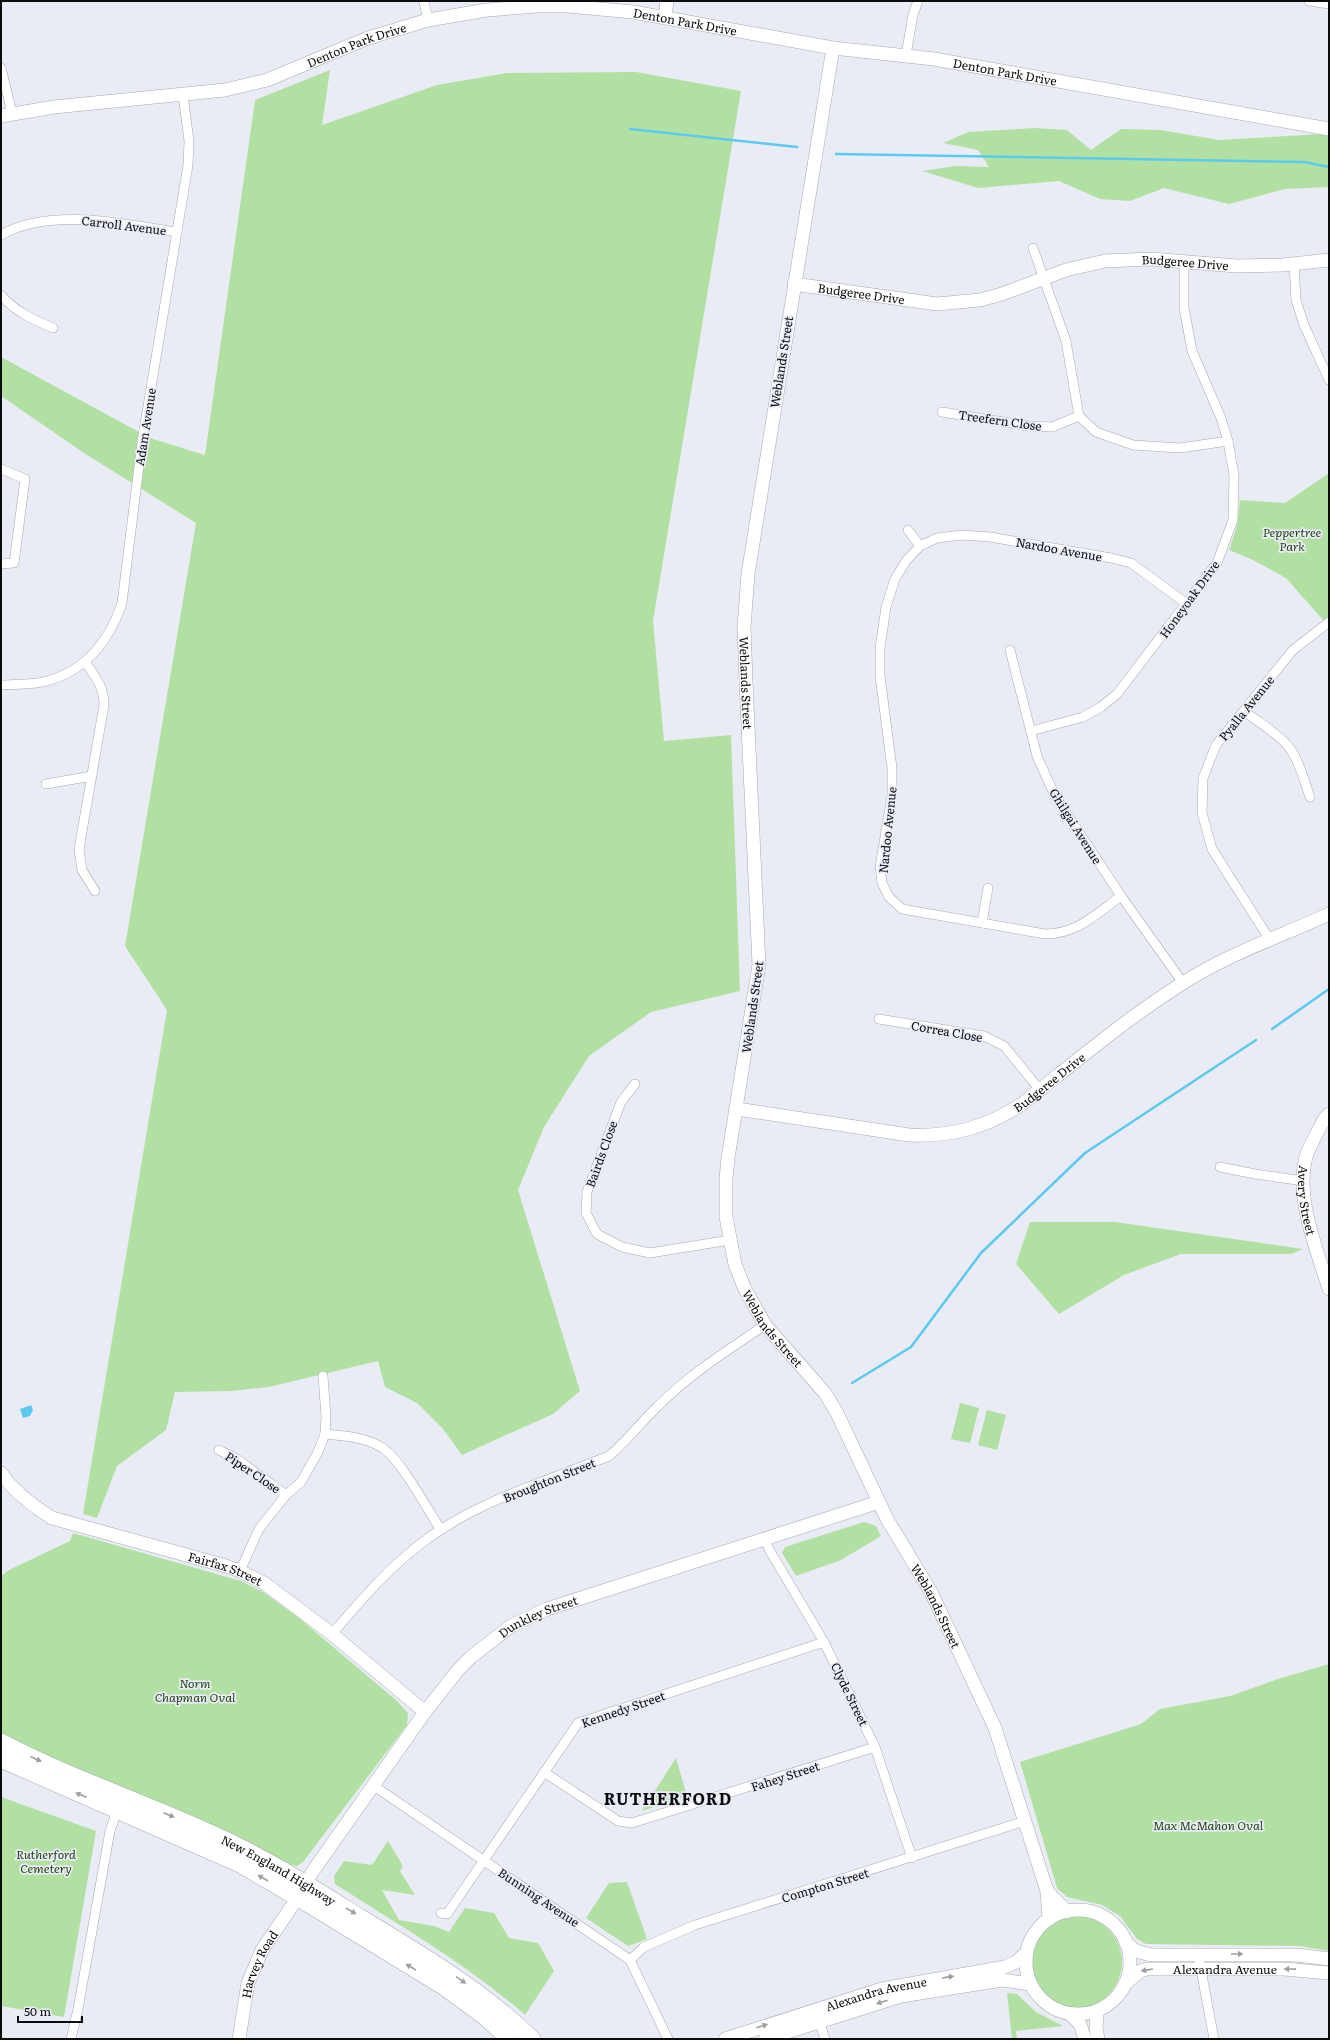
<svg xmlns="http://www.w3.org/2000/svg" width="1330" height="2040" font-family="Literata,serif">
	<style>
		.green { fill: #b2e0a3 }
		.water { fill: #5cc9ee }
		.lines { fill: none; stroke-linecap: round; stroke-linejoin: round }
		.stream { stroke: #5cc9ee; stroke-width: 2.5 }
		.street-casing { stroke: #a6a9b1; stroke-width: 10 }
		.secondary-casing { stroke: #a6a9b1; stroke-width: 14 }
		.highway-casing { stroke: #a6a9b1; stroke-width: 18 }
		.street { stroke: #fff; stroke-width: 9 }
		.secondary { stroke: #fff; stroke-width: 13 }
		.highway { stroke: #fff; stroke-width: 17 }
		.oneway { fill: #9e9e9f }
		.labels { text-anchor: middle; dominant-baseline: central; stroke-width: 3.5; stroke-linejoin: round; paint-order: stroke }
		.street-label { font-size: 12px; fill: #0c0c0f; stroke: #eaecf5 }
		.park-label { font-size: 12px; font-style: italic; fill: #234515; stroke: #eaecf5 }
		.district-label { font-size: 16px; font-weight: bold; letter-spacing: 1px; fill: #0c0c0f; stroke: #eaecf5 }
	</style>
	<rect width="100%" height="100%" fill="#eaecf5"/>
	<g class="green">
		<polygon points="330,70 322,125 437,85 507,73 636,72 741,91 653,621 664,741 731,735 740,991 651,1012 589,1056 544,1127 518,1190 580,1391 553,1414 462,1455 443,1429 417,1403 385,1387 378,1361 269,1387 231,1391 175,1392 166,1430 117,1466 97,1518 83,1514 167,1010 125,946 196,523 84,453 1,396 1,357 150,438 205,455 255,100"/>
		<polygon points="1035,128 1067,130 1091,150 1121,129 1161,130 1219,140 1321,134 1329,136 1329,187 1285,189 1229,204 1164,188 1130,201 1100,199 1059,181 978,188 922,171 956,166 989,167 978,150 943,143 968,132"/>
		<polygon points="1329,473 1329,617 1323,620 1286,578 1253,560 1229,550 1237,526 1240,500 1285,503"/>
		<polygon points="1030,1222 1115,1222 1303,1249 1291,1254 1181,1254 1124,1275 1059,1314 1016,1264"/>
		<polygon points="960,1403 979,1408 970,1443 951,1439"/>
		<polygon points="987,1410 1006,1415 997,1450 978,1445"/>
		<polygon points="864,1522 876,1526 881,1536 841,1560 796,1576 782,1553 785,1547"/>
		<polygon points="73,1533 241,1581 263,1592 299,1618 397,1701 408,1713 407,1725 303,1862 297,1866 291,1865 184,1813 38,1753 1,1734 1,1576 9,1570 70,1541"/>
		<polygon points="1329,1664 1329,1951 1300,1946 1146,1944 1137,1939 1120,1916 1102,1905 1067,1897 1057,1888 1020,1762 1141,1724 1160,1709 1230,1696 1278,1679"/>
		<polygon points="676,1758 687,1796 642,1811"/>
		<polygon points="1,1797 96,1831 64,2017 1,2006"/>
		<path d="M388,1841L403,1866L400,1871L415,1895L382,1890L399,1920L434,1926L449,1932L465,1908L494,1913L509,1938L538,1943L554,1971L525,2015C467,1964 400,1926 335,1884L334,1876L344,1861L372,1865Z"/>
		<polygon points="627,1882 647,1939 628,1946 586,1918 609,1883"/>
		<circle cx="1076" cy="1962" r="46"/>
		<polygon points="1007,1993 1017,1994 1036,2012 1063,2026 1016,2031 1017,2039 1012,2039"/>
	</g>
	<polygon class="water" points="31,1405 33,1410 30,1416 23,1418 20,1409"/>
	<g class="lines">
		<g class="stream">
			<polyline points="630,129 797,147"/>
			<polyline points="836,154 1304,162 1329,167"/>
			<polyline points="1272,1029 1329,989"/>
			<polyline points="852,1383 911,1347 981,1253 1085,1153 1256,1040"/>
		</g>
		<defs>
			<g id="street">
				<polyline points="424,1 428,20"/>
				<polyline points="1309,1 1329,4"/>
				<polyline points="906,55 913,15 918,1"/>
				<polyline points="1,68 12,113"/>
				<path d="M1,235C50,207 124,224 177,232"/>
				<polyline points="1033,248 1066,341 1079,416 1096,432 1133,445 1180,448 1228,441"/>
				<polyline points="1294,264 1296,300 1304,325 1329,380"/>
				<path d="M1,295C14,311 34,320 53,328"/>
				<polyline points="942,412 1029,426 1052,427 1079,416"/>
				<polyline points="1,469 25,479 14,563 1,564"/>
				<polyline points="908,530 920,546"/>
				<polyline points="1010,650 1037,756 1055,796 1121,896 1183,983"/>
				<path d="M85,662C95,676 104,687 104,705L79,849L82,870L95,891"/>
				<path d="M1,685C16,684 33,685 47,681C87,670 109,641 122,603L142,442L188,165L189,141L183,95"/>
				<path d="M1244,711C1258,722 1276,732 1288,746C1299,759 1304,781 1310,797"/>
				<polyline points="1031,731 1083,717 1101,707 1117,694 1217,563 1233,520 1234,475 1228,441 1221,418 1192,351 1184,308 1184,262"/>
				<polyline points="46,784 92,776"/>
				<path d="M1121,896C1096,914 1077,934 1045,934L902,909L889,897L882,883L880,867L892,795V768L880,676V648L886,607L895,579L906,561L920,546L937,538L962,535L990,537L1111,558L1131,563L1187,604"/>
				<polyline points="982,923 988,888"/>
				<polyline points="1270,940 1212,849 1202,813 1203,778 1216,745 1293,650 1329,622"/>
				<polyline points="879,1019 984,1036 1004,1046 1040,1090"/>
				<polyline points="635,1084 621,1102 587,1192 586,1213 597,1234 622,1247 650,1253 730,1240"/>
				<polyline points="1220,1167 1255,1174 1304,1181"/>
				<path d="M325,1434C345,1436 367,1437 384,1449C403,1463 427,1509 441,1530"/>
				<polyline points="219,1450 237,1459 286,1495"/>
				<polyline points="765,1540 770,1551 824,1642 875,1747 912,1858"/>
				<polyline points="240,1571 259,1529 286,1495 301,1482 318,1452 325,1434 326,1417 323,1376"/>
				<path d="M332,1634C361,1600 390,1566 427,1539C480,1500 548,1481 609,1456C627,1441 641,1422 658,1406C690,1374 728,1350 765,1325"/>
				<polyline points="544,1772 618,1821 632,1823 875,1747"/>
				<polyline points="374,1786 630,1960 668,2039"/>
				<polyline points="441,1913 447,1914 578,1723 824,1642"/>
				<polyline points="1198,1954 1214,2039"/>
				<polyline points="630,1960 644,1947 695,1925 1025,1821"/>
				<polyline points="818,2017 825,2039"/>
				<polyline points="71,2039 78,2009 110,1831 117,1811"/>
			</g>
			<g id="secondary">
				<polyline points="665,17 667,1"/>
				<path id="s1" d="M833,48L748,574L744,627L746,682L759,965L728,1158L726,1179V1217L735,1264L744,1287L765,1325L825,1393L837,1413L887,1519L931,1592L995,1728L1047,1891L1049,1919"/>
				<path id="s2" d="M1,116L54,107L225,90L267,80L368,38L428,20L487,10L537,6H568L633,12L833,48L934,59L1329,129"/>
				<path id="s3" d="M794,284L937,304L980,300L1002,294L1066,270L1105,261L1151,259L1237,266L1283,265L1329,260"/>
				<path id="s4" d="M737,1109L909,1135C952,1137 987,1127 1022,1104C1074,1063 1127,1018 1183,983C1228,954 1281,936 1329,914"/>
				<path id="s5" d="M1329,1114L1325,1118C1319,1130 1310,1144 1306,1157C1295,1198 1317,1250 1329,1289"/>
				<path id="s6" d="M1,1473C14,1492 33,1506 52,1518L226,1566L240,1571L264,1583L332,1634L425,1712"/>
				<polyline points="1047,1891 1067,1912"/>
				<circle cx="1078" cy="1962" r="52"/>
				<polyline points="1126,1943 1136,1951 1151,1955 1297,1955 1329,1959"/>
				<path id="s7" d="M1125,1984L1140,1971L1147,1969H1284L1329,1973"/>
				<polyline points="1097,2011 1096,2028 1098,2039"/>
				<polyline points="1070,2014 1080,2024 1085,2039"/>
				<path id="s8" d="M239,2039L248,1983L262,1950L290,1909L313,1871L425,1712L458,1670L471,1657L511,1626L547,1609L879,1502"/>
				<path id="s9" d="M725,2039L882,1989L1005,1967L1016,1962L1026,1953"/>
				<polyline points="765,2039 901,1996 1002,1980 1030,1984"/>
			</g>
			<g id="highway">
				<path id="s10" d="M1,1742C69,1778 143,1802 212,1834C264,1857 311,1887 359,1917C420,1954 480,1989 532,2039"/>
				<polyline points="1,1759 240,1864 312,1906 443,1986 484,2016 510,2039"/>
			</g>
		</defs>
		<use href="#street" class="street-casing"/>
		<use href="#secondary" class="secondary-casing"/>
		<use href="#highway" class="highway-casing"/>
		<use href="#street" class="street"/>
		<use href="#secondary" class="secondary"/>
		<use href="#highway" class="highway"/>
	</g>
	<defs><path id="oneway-solid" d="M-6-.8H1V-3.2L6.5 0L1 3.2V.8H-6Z"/></defs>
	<g class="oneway">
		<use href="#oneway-solid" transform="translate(36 1759) rotate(24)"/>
		<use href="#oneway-solid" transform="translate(81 1795) rotate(-157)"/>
		<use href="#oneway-solid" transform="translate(169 1815) rotate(23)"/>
		<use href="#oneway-solid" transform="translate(263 1878) rotate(-150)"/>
		<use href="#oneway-solid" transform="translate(351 1911) rotate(31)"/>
		<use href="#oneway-solid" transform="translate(1237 1954)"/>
		<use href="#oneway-solid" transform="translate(411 1967) rotate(-149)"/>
		<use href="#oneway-solid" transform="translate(1290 1969) rotate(-179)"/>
		<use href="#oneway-solid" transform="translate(1147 1970) rotate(171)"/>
		<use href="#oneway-solid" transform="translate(948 1977) rotate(-9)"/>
		<use href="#oneway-solid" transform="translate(461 1980) rotate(35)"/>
		<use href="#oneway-solid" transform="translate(882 2002) rotate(162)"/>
		<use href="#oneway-solid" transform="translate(762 2026) rotate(-17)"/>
	</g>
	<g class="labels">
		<g class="street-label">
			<text stroke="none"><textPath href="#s2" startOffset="700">Denton Park Drive</textPath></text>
			<text stroke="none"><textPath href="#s2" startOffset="365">Denton Park Drive</textPath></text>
			<text stroke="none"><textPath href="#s2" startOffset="1024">Denton Park Drive</textPath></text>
			<text transform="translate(124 225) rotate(7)">Carroll Avenue</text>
			<text stroke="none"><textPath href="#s3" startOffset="399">Budgeree Drive</textPath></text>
			<text stroke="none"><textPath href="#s3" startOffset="68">Budgeree Drive</textPath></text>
			<text transform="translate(781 362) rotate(-81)">Weblands Street</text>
			<text transform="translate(1000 420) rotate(8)">Treefern Close</text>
			<text transform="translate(145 427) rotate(-81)">Adam Avenue</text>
			<text transform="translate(1059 549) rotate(10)">Nardoo Avenue</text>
			<text transform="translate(1189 599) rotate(-54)">Honeyoak Drive</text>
			<text stroke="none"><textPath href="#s1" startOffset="642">Weblands Street</textPath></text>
			<text transform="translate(1246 708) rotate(-51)">Pyalla Avenue</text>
			<text transform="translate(1076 826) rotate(58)">Ghilgai Avenue</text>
			<text transform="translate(887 830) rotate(-84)">Nardoo Avenue</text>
			<text transform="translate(752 1007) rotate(-82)">Weblands Street</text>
			<text transform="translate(947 1031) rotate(10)">Correa Close</text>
			<text stroke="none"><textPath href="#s4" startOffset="328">Budgeree Drive</textPath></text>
			<text transform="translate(601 1154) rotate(-70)">Bairds Close</text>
			<text stroke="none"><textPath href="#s5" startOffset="93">Avery Street</textPath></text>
			<text stroke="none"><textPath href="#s1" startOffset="1302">Weblands Street</textPath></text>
			<text transform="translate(253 1472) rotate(34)">Piper Close</text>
			<text transform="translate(549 1480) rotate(-22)">Broughton Street</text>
			<text stroke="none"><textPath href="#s6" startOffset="249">Fairfax Street</textPath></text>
			<text stroke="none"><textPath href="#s1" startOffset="1626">Weblands Street</textPath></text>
			<text stroke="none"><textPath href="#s8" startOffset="532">Dunkley Street</textPath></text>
			<text transform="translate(850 1694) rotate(64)">Clyde Street</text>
			<text transform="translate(623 1709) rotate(-19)">Kennedy Street</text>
			<text transform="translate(785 1776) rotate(-18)">Fahey Street</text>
			<text stroke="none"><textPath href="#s10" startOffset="306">New England Highway</textPath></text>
			<text transform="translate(825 1885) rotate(-17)">Compton Street</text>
			<text transform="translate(539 1897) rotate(34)">Bunning Avenue</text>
			<text stroke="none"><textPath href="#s8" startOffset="78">Harvey Road</textPath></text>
			<text stroke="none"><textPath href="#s7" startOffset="105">Alexandra Avenue</textPath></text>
			<text stroke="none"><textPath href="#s9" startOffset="158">Alexandra Avenue</textPath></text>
		</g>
		<g class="park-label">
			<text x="1292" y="532">Peppertree<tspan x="1292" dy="14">Park</tspan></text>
			<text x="195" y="1683">Norm<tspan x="195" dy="14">Chapman Oval</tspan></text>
			<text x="1208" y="1825">Max McMahon Oval</text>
			<text x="46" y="1854">Rutherford<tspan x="46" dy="14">Cemetery</tspan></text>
		</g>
		<g class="district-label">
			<text x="668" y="1798">RUTHERFORD</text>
		</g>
	</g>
	<rect width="1330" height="2040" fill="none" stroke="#0c0c0f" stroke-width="4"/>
	<path d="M18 2016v6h64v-6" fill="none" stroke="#0c0c0f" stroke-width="2"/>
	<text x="24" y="2016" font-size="12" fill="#0c0c0f" stroke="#eaecf5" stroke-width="3" paint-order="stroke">50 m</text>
</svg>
